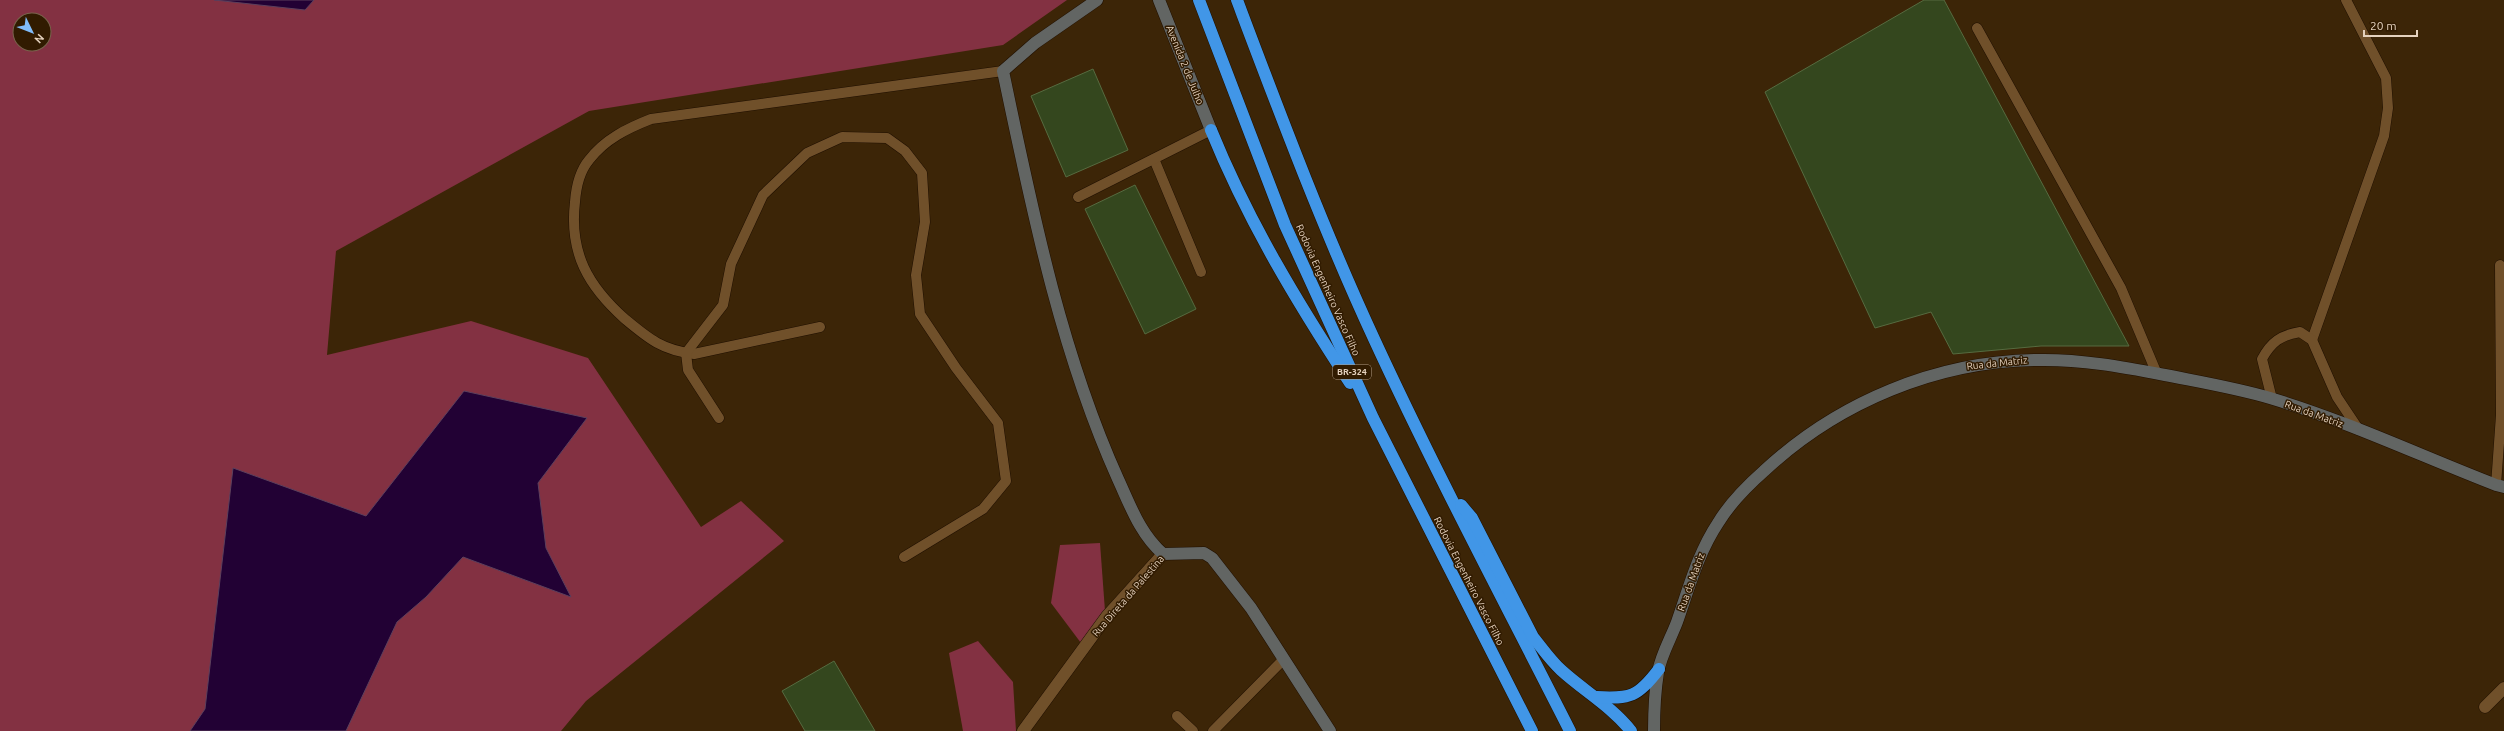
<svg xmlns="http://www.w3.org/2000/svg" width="2504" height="731" font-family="Ubuntu,sans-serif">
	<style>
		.green { fill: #833142; fill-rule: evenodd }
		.water { fill: #220134; stroke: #5c405d }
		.building { fill: #34471e; stroke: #566b40 }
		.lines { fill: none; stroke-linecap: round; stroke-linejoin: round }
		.lane-casing { stroke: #1f0f00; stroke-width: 11 }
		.street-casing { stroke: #1f0f00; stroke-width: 13 }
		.secondary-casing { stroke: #1f0f00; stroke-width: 13 }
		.highway-casing { stroke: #1f0f00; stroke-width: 13 }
		.lane { stroke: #70502a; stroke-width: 10 }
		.street { stroke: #70502a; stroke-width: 12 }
		.secondary { stroke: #626563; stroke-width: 12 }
		.highway { stroke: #4196e7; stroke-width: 12 }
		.labels { text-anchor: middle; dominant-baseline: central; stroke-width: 3; stroke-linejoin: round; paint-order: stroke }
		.shield { fill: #311b00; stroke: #af9b85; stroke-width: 1 }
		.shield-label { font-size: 9px; font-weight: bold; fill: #e5d2be }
		.street-label { font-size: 10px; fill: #e5d2be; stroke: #311b00 }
	</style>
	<rect width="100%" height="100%" fill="#3c2507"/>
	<g class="green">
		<path d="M0,0H1067L1003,45L589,111L336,251L327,355L471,321L588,358L701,527L741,501L784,541L586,701L561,731H0ZM20,20H44V44H20Z"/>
		<polygon points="1100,543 1105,611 1081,643 1051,603 1060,545"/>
		<polygon points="978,641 1013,682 1016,731 963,731 949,653"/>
	</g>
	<g class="water">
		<polygon points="214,0 314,0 305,10"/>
		<polygon points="464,391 587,418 538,483 546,548 571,597 463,557 426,597 397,622 346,731 190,731 205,709 233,468 366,516"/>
	</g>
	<g class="building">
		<polygon points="1924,0 1944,0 2129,346 2041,346 1953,354 1931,312 1875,328 1765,92"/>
		<polygon points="1093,69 1128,150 1066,177 1031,96"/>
		<polygon points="1135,185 1196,309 1145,334 1085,209"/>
		<polygon points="834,661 875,731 805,731 782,691"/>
	</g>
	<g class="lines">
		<defs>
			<g id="lane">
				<polyline points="1977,28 2121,288 2157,374"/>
				<polyline points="1154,159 1201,272"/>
				<polyline points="1078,197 1211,130"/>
				<path d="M820,327L694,354C662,350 649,339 625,319C588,286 569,253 575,202C576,188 579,172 589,160C605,139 628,128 651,119L1003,71"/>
				<polyline points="2312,340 2384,136 2388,108 2386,78 2346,0"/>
				<path d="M2272,399L2262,359C2271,342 2281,335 2300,332L2312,340L2337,397L2359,430"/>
				<polyline points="719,418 688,370 686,353 723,305 731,264 763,195 807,153 842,137 887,138 905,151 922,173 925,222 916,275 920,314 956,368 998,423 1006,481 983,509 904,557"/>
				<polyline points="2496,485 2501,415 2500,265"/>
				<polyline points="1177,716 1193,731"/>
				<polyline points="1213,731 1284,659"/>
			</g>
			<g id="street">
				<polyline points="2485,707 2504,688"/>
				<polyline points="1023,731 1107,616 1163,554"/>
			</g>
			<g id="secondary">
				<path d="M1097,0L1035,43L1003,71C1032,209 1060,350 1118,479C1130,505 1140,534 1163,554L1204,553L1212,558L1251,608L1330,731"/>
				<polyline points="1159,0 1211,130"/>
				<path d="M1654,731C1654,711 1655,691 1658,672C1661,655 1671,638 1677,622C1689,588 1698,553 1718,523C1730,503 1747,486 1764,471C1838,402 1937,361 2037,360C2080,359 2123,367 2165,375C2200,382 2236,388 2270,398C2347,421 2421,456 2496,485L2504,487"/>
			</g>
			<g id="highway">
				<polyline points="1199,0 1285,225 1373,418 1532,731"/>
				<path d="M1237,0C1280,114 1323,229 1375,341C1436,473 1504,601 1570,731"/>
				<path d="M1211,130C1248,221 1297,302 1350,383"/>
				<path d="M1461,505L1472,518L1533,637C1542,648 1550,660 1561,670C1584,691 1611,706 1631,731"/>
				<path d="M1597,697C1630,699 1638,697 1659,669"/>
			</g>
		</defs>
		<use href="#lane" class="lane-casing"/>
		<use href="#street" class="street-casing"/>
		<use href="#secondary" class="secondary-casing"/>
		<use href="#highway" class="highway-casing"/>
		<use href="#lane" class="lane"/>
		<use href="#street" class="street"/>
		<use href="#secondary" class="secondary"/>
		<use href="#highway" class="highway"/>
	</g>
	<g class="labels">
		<rect class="shield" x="1333" y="365" width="38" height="14" rx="3"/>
		<g class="shield-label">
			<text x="1352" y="372">BR-324</text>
		</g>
		<g class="street-label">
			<text transform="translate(1185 65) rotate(68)">Avenida 2 de Julho</text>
			<text transform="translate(1328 290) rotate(66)">Rodovia Engenheiro Vasco Filho</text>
			<text transform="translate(1997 363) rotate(-6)">Rua da Matriz</text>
			<text transform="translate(2314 414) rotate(20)">Rua da Matriz</text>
			<text transform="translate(1469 581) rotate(63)">Rodovia Engenheiro Vasco Filho</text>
			<text transform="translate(1691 582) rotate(-70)">Rua da Matriz</text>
			<text transform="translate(1128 596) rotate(-49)">Rua Direta da Palestina</text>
		</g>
	</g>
	<g transform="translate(32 32) rotate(133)"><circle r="19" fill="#311b00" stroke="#79644c"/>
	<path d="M0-3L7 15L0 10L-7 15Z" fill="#81bdfa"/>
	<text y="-6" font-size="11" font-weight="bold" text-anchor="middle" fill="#e5d2be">N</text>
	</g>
	<path d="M2364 30v6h53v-6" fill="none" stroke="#e5d2be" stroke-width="2"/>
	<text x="2370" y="30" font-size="12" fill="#e5d2be" stroke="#311b00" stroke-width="3" paint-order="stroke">20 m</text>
</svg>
